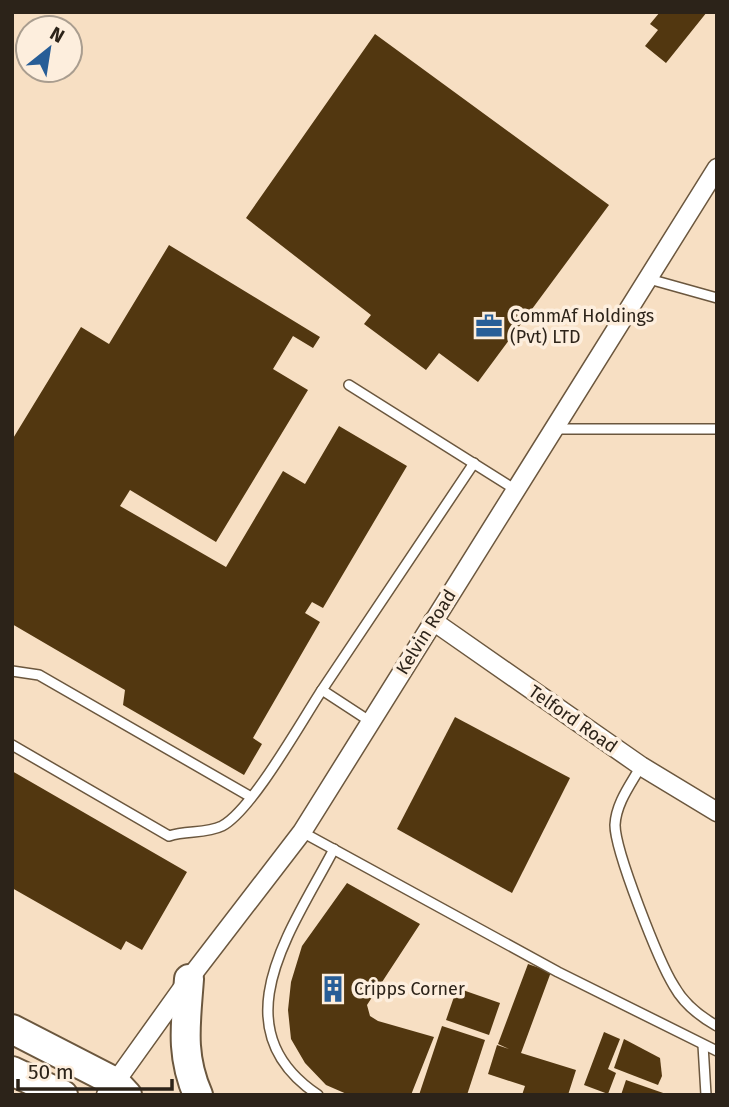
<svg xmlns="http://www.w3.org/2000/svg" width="729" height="1107" font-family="'Fira Sans',sans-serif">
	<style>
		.building { fill: #523710 }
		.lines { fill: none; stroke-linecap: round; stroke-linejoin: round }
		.lane-casing { stroke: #6b573e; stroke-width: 12 }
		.street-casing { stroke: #6b573e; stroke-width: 21 }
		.primary-casing { stroke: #6b573e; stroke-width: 32 }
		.lane { stroke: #fff; stroke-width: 9 }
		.street { stroke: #fff; stroke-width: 18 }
		.primary { stroke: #fff; stroke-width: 28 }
		.labels { text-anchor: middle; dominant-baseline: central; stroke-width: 7; stroke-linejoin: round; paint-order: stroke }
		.poi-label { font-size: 18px; fill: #2c2319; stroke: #fdeedd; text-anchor: start }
		.street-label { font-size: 18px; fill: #2c2319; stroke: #fdeedd }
	</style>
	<rect width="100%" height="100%" fill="#f7dfc3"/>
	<g class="building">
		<polygon points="660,12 707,12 666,63 645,46 658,30 650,24"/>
		<polygon points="375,34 609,205 478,382 439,353 426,370 364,324 371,315 246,218"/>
		<polygon points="169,245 320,337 313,348 293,336 273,369 308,390 216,542 130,490 120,506 226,567 283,471 305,484 339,426 407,466 323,608 312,602 305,613 320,622 253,738 262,744 244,775 123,705 125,690 12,624 12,440 81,327 109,344"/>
		<polygon points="455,717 570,778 512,893 397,829"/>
		<polygon points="12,771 187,872 142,950 126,941 121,950 12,888"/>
		<polygon points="347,883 420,924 367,1005 370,1016 378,1021 434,1037 411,1095 349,1095 326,1085 305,1063 291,1039 288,1010 291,982 302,946"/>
		<polygon points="528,964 551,972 521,1053 576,1070 568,1095 522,1095 525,1086 488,1074 497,1045 509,1049 498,1044"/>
		<polygon points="457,988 500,1003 489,1035 446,1020"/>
		<polygon points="442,1026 485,1040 467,1095 419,1095"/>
		<polygon points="604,1032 620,1039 608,1069 616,1073 608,1094 584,1085"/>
		<polygon points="624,1039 660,1058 662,1076 658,1085 614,1068"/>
		<polygon points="626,1080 666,1094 666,1095 621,1095"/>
	</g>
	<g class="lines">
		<defs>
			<g id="lane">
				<polyline points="649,279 717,298"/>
				<polyline points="349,385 516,490"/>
				<polyline points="554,429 717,429"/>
				<polyline points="12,671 39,675 251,797"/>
				<polyline points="322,690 474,463"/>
				<path d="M12,745L169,836C186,830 206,834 222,826C252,810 301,722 322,690L371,722"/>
				<path d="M641,766C631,784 616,803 615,825C615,851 659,962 674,986C684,1004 699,1016 717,1026"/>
				<polyline points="302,832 558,972 717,1051"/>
				<polyline points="703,1045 706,1095"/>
				<path d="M318,1095C217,1027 293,928 334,849"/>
			</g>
			<g id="street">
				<polyline points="433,621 641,766 717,812"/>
				<polyline points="106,1095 189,979 302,832 717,168"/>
			</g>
			<g id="primary">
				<path d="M189,979C186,1022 180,1054 198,1095"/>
				<polyline points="12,1029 115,1082 127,1095"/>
				<polyline points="12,1071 63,1095"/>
			</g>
		</defs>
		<use href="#lane" class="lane-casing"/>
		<use href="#street" class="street-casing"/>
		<use href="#primary" class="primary-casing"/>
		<use href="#lane" class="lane"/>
		<use href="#street" class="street"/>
		<use href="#primary" class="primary"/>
	</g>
	<defs>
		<symbol id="office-bare" viewBox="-9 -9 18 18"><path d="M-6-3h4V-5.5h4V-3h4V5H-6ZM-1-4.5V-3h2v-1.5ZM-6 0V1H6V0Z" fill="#285e97" stroke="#fdeedd" stroke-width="2.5" paint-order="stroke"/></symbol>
		<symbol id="building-bare" viewBox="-9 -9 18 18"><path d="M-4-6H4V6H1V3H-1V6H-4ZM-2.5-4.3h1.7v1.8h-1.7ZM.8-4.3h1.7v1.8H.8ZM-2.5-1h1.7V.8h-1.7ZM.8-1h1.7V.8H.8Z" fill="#285e97" stroke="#fdeedd" stroke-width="2.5" paint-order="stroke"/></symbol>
	</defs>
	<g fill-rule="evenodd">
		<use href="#office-bare" x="470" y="307" width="38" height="38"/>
		<use href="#building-bare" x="314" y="970" width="38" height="38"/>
	</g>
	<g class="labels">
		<g class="poi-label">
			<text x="510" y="316">CommAf Holdings<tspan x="510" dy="21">(Pvt) LTD</tspan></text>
			<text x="354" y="989">Cripps Corner</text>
		</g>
		<g class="street-label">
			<text transform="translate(426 632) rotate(-58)">Kelvin Road</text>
			<text transform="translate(573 719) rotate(35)">Telford Road</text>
		</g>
	</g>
	<rect width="729" height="1107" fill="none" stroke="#2c2319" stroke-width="28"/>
	<g transform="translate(49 49) rotate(30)"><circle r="33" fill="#fdeedd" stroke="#a99d8f" stroke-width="2"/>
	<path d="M0-5L12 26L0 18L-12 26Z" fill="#285e97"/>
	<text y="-10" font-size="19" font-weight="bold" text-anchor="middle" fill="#2c2319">N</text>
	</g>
	<path d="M18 1079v10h154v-10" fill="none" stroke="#2c2319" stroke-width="3.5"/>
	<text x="28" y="1079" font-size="21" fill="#2c2319" stroke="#fdeedd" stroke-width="5" paint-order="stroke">50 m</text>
</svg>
